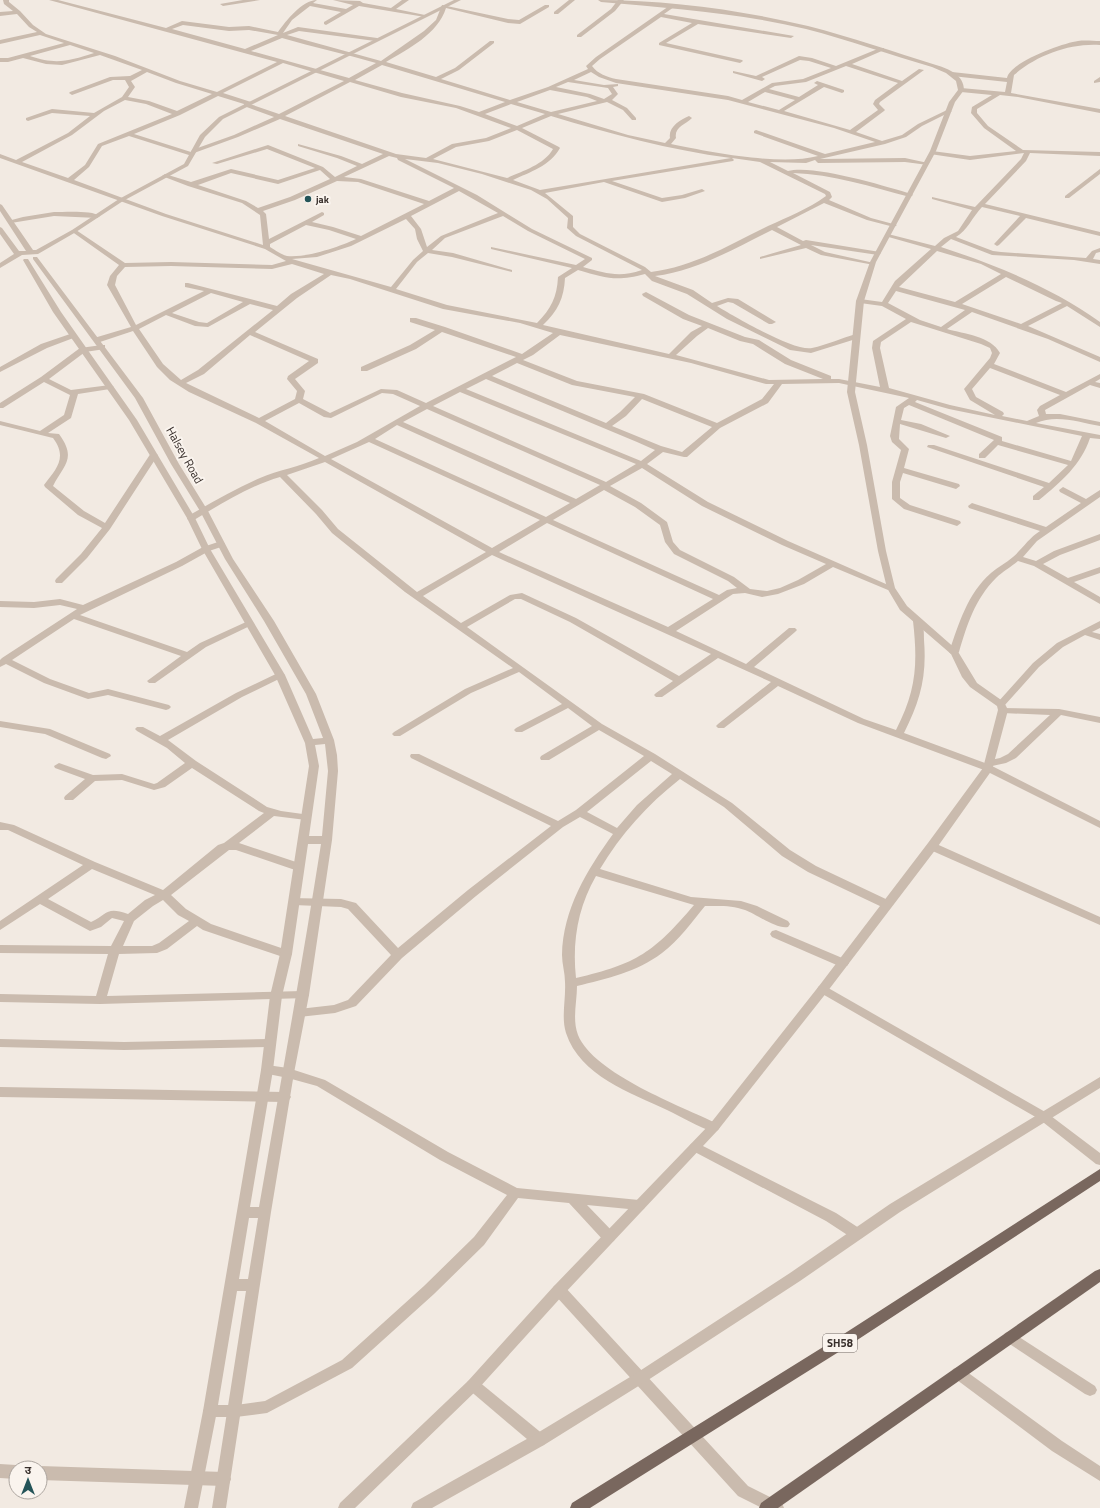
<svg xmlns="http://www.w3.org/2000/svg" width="1100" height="1508" font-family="'Titillium Web','Noto Sans Devanagari',sans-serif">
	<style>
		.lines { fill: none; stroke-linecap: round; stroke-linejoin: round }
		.minor { fill: #cabbae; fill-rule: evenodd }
		.tertiary { fill: #cabbae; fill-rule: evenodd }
		.primary { fill: #79675e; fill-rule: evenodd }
		.poi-dot { fill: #245458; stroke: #faf4ee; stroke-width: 1.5 }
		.labels { text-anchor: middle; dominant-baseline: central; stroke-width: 4; stroke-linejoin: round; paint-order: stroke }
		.far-poi-label { font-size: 10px; font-weight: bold; fill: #39302c; stroke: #faf4ee; text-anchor: start }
		.shield { fill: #faf4ee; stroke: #736b66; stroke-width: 1 }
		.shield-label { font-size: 11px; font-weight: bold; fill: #39302c }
		.street-label { font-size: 12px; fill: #39302c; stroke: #faf4ee }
	</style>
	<rect width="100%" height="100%" fill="#f2eae2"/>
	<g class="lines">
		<g class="minor">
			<path d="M3,0H9V2L20,11L33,25L46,34L115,56L180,81L217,92L277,62L49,0H58L166,28L182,21L229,27L249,26L278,32C286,21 302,0 317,0L313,3L346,9L353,5L333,0L360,1L363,3L391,8L402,0H409L396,9L425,15V17L359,6L326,25L324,24V22L341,12L310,6L292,20L283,33L298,27L377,38L378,39L375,41L299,31L287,35L381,61L424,31L436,20L442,5L508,19L519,20L545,5H549V7L520,24L508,23L446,8C438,34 408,49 386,62L436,77L455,68L490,41H494V43L459,70L441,79L510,100L548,87L588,69L586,66L596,57L672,4L675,6L674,7L664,14L794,36L791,38L698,24L666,43L742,60L743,61L740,63L659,45V43L692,23L661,17L600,59L592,66C598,74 607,77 616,79L728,96L742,100L772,83L803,79L831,68L809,61L800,60L762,77L765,79L762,81L733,73V71L756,76L799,56L812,58L836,66L880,48H884V50L852,64L902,81L919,69L924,70L880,102L879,104L885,110L884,111L856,132L882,141L902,135L918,124L947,110L952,111L922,126L906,137L885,144L820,159L905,158L928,163V165L905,162L818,163L815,160L806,163L770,162L788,171C813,164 885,186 912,194L913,195L910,197C872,187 832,174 793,173L830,192L832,197L829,200L871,218L897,225L894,227L867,220L824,203L777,227L803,241L806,240L880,252L881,253L878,255L811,245L825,252L874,263V265L821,255L806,248L760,259V257L801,245L772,230C735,248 697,271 655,276L693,290L712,303L728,298L738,299L776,322L772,324H769L733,303L728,302L717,306C733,316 795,352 812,348C827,345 841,338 856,334H859V338L811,353L790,350L727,319L687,294L652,281L645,274C616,282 606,278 578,270L565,278C564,298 558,311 543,325L669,354L691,332L702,326L683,319L643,296L642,294L646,292L689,315L745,337L759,340L791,360L831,376V379H839L880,387L872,348L873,341L906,319L882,306L860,303L856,301L860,299L882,302L895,281L931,249L885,236L888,234L935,246L944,238L958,231L972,210L932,199V197L975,207L1021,159L1024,153L970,160L930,154V152L932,151L970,156L1016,151L984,128L971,113L972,107L992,95L961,92L958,90L961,88L1005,92L1007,82L952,76L949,74L952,72L1007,78C1010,62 1063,43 1078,41C1085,40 1093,41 1100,41V45C1070,43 1037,55 1014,75L1011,93L1100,109V113L1018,97L1000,95L977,109V113L988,126L1023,150L1100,152V156L1030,153L1026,161L985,204L1100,232V236L1026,218L999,245L997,246L994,244L995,243L1020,216L982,207C973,216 967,231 956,237L993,251L1001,252L1086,258L1092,251L1100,248V252L1096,253L1093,259L1100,260V264L1074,260L992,255L951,239L941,247C996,265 1053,288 1100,322V327L1067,306L1028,326L1100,357V362L1048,339L972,312L947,329C964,334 991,336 1000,353L994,364L1066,392L1100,374V379L1095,382L1100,383V388L1090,385L1045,410L1046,414H1060L1100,422V426C1079,422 1056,414 1036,423L1100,435V439L1090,438C1081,465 1061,482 1039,500H1033V496L1044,487L927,447L928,445H934L1049,483L1068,465L998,445L985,458H979V454L994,440L909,405L904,408L901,420L921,424L950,436L946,438L900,424L899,439L909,449L904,468L959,484L960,486L956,489L903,473L900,482V498L910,505L960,521L961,523L957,526L904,509L892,499V482L901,450L892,442L890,436L896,407L909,398L839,383L782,384L768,403L720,428L687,457H684L663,452L647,464L708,502L788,541L895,588L894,590H888L833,567L804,584L778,594L762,597L745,593L733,594L676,631L746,664L789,628H795L797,630L795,632L754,667L864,719L896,730C916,691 918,665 913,621L915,619H921C924,625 924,634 924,640C927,677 920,701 904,733L985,763L986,761L1000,758L1008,754L1050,715L1003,713L998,710L1000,708L1059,709L1100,717V723L1061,715L1016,758L1006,763L992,766L1100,821V828L984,770L858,723L778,686L724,728H718L716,726L718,724L771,682L718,658L662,697H656L654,695L656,693L673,681L570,622L521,599H515L467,627L602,724L655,754L732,803L790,850L816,866L890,901L891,904L890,907H882L808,872L782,856L724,807L680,779C647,805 621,834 600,869L691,897L741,901L757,906L788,921L790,924L788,927C778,930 756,914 745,910C732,905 719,906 705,906C692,922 679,940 662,953C637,972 606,979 577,986C577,1002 572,1019 578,1035C594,1074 681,1106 718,1124L720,1127L718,1130L714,1132C698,1127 682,1117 667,1110C631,1093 580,1076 566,1033C561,1017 566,999 565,982C565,973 562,964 562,955C563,909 587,870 613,834L580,817L563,827L476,896L402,958L356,1006L335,1013L299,1017L295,1016L293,1013L295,1010L299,1009L334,1005L348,1000L391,955L348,909L341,907L294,905L290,904L289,901L290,898L341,899L356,903L398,948L468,890L551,826L411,758L410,756L411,754H419L558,821L576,810L644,756L599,730L549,760H541L540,758L541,756L592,726L568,708L522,732H516L514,730L516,728L562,704L519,672L471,693L400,736H394L392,734L394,732L465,689L513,668L405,592L332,533L316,514L280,477C249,486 221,504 194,520H188L187,518L188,516C211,503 235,489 260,478C278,470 299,467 319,458L256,423L189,392L170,380L157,367L133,331L100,342H94V338L131,327L107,285L110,276L119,265L71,231L76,230L125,263L171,262L272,265L286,261L265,249L162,216L0,158V154L16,160L68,133L90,116L52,113L28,121L26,120V118L52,109L94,113L122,97L129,87L125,80H113L72,95L69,93L70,92L110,77L130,76L142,70L100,55L62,65L46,64L23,58L8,62H0V58H8L64,43L40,35L0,44V40L37,32L29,27L17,14L0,16V12L13,11L4,4ZM183,25L229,31L249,30L278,35L245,49L172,29ZM282,38C313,47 345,54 376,63L349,78L251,51ZM70,45L94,53C69,61 56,65 30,56ZM283,63L344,81L279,114L250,104L251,102L223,93ZM382,65L505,102L479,112L460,106L402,93L355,80ZM846,66L898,83L875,100L873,104L878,110L850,130L784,111L824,87L842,93L844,92V90L817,81L814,83L818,85L799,97L769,89L775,86L806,82ZM147,72L176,83L212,94L177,111L149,101L128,97L135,87L131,81ZM591,72L599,77L616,83L728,100L834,128L875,142L825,154L756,130L754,131V133L818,156C780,166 710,152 671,144L676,138C674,127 685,125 692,118L689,116C680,120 668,127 670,138L665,143L628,135L558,114L607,102L623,110L632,120H636V118L627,108L612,100L618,94L613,87L618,86V84L604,85L574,80ZM350,82L401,97L456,108L511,128L486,138L452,144L426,158L396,154L285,116ZM568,82L608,88L612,94L604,99L590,94L556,87ZM550,90L587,97L597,101L551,112L517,102ZM765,92L795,100L779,110L748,102ZM218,96L244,104V106L274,117L234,135L192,150L191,152L134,134L180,115ZM125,100L146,104L172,114L98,144L85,165L68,178L22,162L72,135L104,111ZM511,104L545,114L517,126L485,114ZM551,116C611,134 669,150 731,158L540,190L513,180C530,172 550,166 560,148L559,147L522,128ZM280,119L383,154L362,164L341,156L298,144V146L337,158L357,166L335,177L323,167L268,145L212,163L217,164L267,149L315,168L278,180L231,169L191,182L165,174L162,176L188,186L242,203L260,215L263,245L166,214L74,180L89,167L102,146L129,136L192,156L194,155V153L238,137ZM517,130L553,149C544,165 522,171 507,178L433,159L456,147L489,141ZM389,156L397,158L398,160L454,188L429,201L361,179L344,177ZM732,158L760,162L825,194L826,196C808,209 788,217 768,226C731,244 693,267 651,272L645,267L580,234L573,227V216L545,193L604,182L662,202L685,198L705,191L702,189L682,195L662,198L612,181L733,161L734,160ZM405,159L438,163L482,174L531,190L547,199L568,218L567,228L576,236L642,270C618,278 606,273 583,267L592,260V258L532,229L477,195ZM320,170L330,179L290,197L258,208L246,201L198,185L231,173L278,184ZM337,181L358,182L424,204L361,236L333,227L312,222L324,215V213L322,212L269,239L266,214L263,211L295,200ZM459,191L498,213L441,236L427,247L421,229L411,216ZM503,216L528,231L585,259L576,265L491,247V249L572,268L558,277C557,297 551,309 537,323L447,305L396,289L417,262L428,253L452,257L512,272V270L453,253L432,250L445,238ZM406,219L415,229L417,239L423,251L413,260L391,287L292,259L317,257L351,246ZM306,225L329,230L356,239C339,247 306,258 287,256C282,255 275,250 270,247V244ZM937,251L981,264L1001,274L955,302L899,287ZM292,264L324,274L291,294L277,306L188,283H185V287L204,291L136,325L115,285L117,276L125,267L171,266L272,269ZM331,275L350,279L443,309L520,323L553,333L522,354L445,327L416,318H410V322L435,330L410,345L361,367V371H367L416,349L442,332L516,357L426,403L397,390L381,389L330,413L303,399L305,391L295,379L318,363V359L255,332L297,298ZM1006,277L1056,301L1062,303L1021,324L962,304ZM896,291L965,310L941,327L920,320L888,303ZM211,293L243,302L207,323L199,322L172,313ZM250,304L273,310L198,370L181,380L163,364L139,329L166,315L195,326L208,327ZM911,322L981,344L990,348L992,353L990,358L964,389L970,400L995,415L950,405L889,388L880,348L881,342ZM708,328L740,341L753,344L785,364L823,379L769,380L676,355L697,336ZM250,335L309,361L288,376L287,379L297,391L295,399L259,418L186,383L204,374ZM560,335L691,363L766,384H774L762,399L717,423L644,394L577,381L523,360L533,355ZM517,363L572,385L635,397L620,412L606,423L492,376ZM990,368L1060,395L1040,406L1037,410L1039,416L1027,421L1002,416L1004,414L1003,412L976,397L972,389ZM486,379L637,442L655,450L641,461L466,389ZM460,392L636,464L606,482L433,406ZM382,393L393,394L420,406L357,442L325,456L265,421L299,403L324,417L331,418ZM642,399L712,427L682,452L661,446L612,426L626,416ZM917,400L949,409L1082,436L1071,461L1002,441V437L915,402ZM427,409L600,485L576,499L403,422ZM397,425L570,503L546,517L375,439ZM369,442L540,520L492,548L331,459ZM325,462L486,552L417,592L338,529L322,510L287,475ZM642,468L702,506L782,545L826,564L798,580L780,588L767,591L750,589L734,577L680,550L673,542L667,522L641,503L610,486ZM604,490L635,507L660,525L665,542L674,554L728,581L737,588L727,590L719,595L553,520ZM547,523L713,599L668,627L499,552ZM492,555L711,654L679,676L576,618L522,593L510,595L461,623L423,596ZM651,761L672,774L637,805L617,828L587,812ZM596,876L694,905C654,952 637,964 576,978C572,942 578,907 596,876Z"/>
			<polygon points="243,0 260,0 223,6 220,4"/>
			<polygon points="569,0 575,0 558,14 554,14 554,12"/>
			<polygon points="618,0 624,0 615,11 581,37 577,37 577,35 611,9"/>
			<polygon points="1100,77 1100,82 1094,83 1094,81"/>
			<polygon points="1100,169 1100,174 1069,198 1065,198 1065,196"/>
			<path d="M54,212C65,212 92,210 100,216L97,218L54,216L11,223L8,221L23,217Z"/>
			<polygon points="73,333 76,333 76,337 47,348 0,372 0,367 41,344"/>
			<path d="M102,345H105V349L85,352L49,379L71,390L110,385L114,387L110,389L78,394L71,418L48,433L59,434C77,459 64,464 53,486L84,511L105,523L151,453H154L158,455L110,529L87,558L62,583H56L55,581L56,579L81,554L102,528L78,515L45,487L44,485C56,469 68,458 53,438L0,425V421L40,431L64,415L70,395L44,382L3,408H0V403L41,377L80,348Z"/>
			<path d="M1063,487L1086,499L1100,490V497L1037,541L1023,557L1036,561L1054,551L1100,534V540L1060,555L1043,564L1068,578L1100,567V573L1074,582L1100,597V604L1034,566L1018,561C1011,567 1002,572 996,578C975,599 967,625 959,652L957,654H951L949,652C959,624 967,594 991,573C998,567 1006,563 1013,557C1023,548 1029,538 1040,531L969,508L968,506L972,503L975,504L1046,527L1081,503L1060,492L1059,490Z"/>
			<polygon points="221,541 225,544 224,546 209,551 182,566 80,615 187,652 200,643 246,622 249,621 254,624 206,647 155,683 149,683 147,681 181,656 74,619 12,660 50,679 89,693 108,689 169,705 171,707 169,709 166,710 108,695 88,699 85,698 44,683 6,664 0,667 0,660 2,658 77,609 60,605 34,608 0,607 0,601 34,602 60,599 83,605 176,562 203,547"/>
			<polygon points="1100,621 1100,628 1092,632 1100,634 1100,640 1085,635 1063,647 1039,667 1004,706 998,706 996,704 998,702 1033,663 1057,643"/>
			<path d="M280,672L285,675L283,677L242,697L168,740L196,761L267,807L281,811L310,815L311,817L310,819L306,820L274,816L239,843L302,864L303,867L302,870L298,871L236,850H229L171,895L186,909L211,924L290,951L292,954L290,957L286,958L203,930L197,926L167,949L157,953L119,954L107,996L303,991L307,992L309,995L307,998L100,1004L0,1002V994L96,996L108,954L0,953V945L111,946L124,921L112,918L101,927L90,931L40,904L0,930V921L83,865L8,830H0V822L14,825L95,862L163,890L218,845L224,843L264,813L259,811L192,768L165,787L154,790L122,780L95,781L73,800H65L64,798L65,796L85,779L55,768L54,766L59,763L93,775L122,774L154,784L157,783L185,763L167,748L137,731L135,729L137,727H143L160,736L236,693ZM92,869L155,895L145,900L128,914C106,906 108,914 91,922L48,899ZM163,900L178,915L189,921L159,943L152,946H123L134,921L153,906Z"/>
			<polygon points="0,721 50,729 110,754 111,756 106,759 102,758 45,734 0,727"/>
			<polygon points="932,842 1100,917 1100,925 928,849 927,846"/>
			<polygon points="776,930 847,960 849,963 847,966 839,966 772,937 770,934 772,931"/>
			<polygon points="823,985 1047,1113 1100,1153 1100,1165 1096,1164 1039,1119 819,992 817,989 819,986"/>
			<polygon points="0,1039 124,1042 270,1039 274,1040 276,1043 274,1046 270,1047 124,1050 0,1047"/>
			<polygon points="267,1065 288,1068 325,1080 448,1152 517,1188 639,1200 644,1201 645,1205 644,1209 639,1210 587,1205 614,1233 615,1237 614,1241 609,1242 604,1241 569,1203 518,1198 484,1245 434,1294 352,1368 267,1413 236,1417 210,1417 205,1415 203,1411 205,1407 210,1405 236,1405 265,1401 342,1360 424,1286 474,1237 507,1195 440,1160 317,1086 288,1078 263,1073 261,1070 263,1067"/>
			<polygon points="0,1087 285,1092 289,1094 291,1097 289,1100 285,1102 0,1097"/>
			<polygon points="695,1142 836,1213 862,1230 863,1234 862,1238 857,1239 852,1238 826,1221 691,1150 689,1147 691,1144"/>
			<polygon points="559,1284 564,1286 748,1486 782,1503 784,1508 762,1508 738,1496 554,1294 552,1290 554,1286"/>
			<polygon points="1010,1331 1095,1386 1097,1390 1095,1394 1090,1396 1085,1394 1005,1341 1003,1337 1005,1333"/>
			<polygon points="958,1367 963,1369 1062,1441 1100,1466 1100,1481 1052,1451 953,1377 951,1373 953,1369"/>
			<polygon points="473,1379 478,1381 544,1435 546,1440 544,1445 539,1446 534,1445 468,1389 466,1385 468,1381"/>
			<polygon points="0,1464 16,1465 21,1468 16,1468 16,1479 0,1478"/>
			<polygon points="40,1466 224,1472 229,1474 231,1479 229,1484 224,1486 40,1480 40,1468 36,1468"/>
		</g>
		<g class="tertiary">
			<polygon points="454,0 461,0 223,119 205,137 188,166 123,201 76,232 38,254 22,255 0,268 0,263 14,254 0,234 0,227 2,228 19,251 26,251 0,211 0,204 2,205 33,250 36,250 72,230 119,199 184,164 200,135 219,117"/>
			<path d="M598,0C668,0 740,10 808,26C851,37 894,52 936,65C949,69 964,75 964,90L955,102L936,151L876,262L864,301L855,392L867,445L886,551L895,588L907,606L957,650L977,683L1004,702L1008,710L992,770L936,849L827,992L718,1130L564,1294L478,1389L355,1508H338L340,1503L468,1381L554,1286L710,1124L819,986L928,843L983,768L998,710L997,706L970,687L962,677L951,654L900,610L887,588L878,551L859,445L847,392L856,301L870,262L930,151L949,102L958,90L956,81L946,73L932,67C890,55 849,40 806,29C739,13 670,8 601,2Z"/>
			<path d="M33,257H37L143,398L179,464L208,511L233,559L274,621L316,694L334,740L337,755L338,771L332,840L309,995L294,1073L271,1212L226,1508H212L246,1291H237L217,1411L198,1508H184L203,1411L261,1070L270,996L280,954L309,766L305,743L275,675L202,549L187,518L129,420L53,312L23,260L24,259H28L61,312L137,420L195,518L210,549L285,675L313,739L323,738L306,694L264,621L225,559L200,511L171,464L135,398L33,259ZM325,744L328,771L322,836H309L319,766L315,745ZM308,844H321C302,965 280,1086 259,1207H250L273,1070L282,996L292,954ZM249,1218H258L248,1279H239Z"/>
			<polygon points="1100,1077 1100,1088 900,1212 800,1281 645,1382 544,1445 432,1508 411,1508 413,1503 534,1435 635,1374 790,1273 890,1204"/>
		</g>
		<g class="primary">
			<polygon points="1100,1169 1100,1181 845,1348 590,1508 570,1508 572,1503 836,1339"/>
			<polygon points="1100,1269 1100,1282 778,1508 759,1508 761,1503 1095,1271"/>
		</g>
	</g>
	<circle class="poi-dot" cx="308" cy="199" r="4"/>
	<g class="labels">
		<g class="far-poi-label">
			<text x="316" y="199">jak</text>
		</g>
		<rect class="shield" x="823" y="1334" width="34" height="18" rx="3"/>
		<g class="shield-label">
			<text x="840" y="1343">SH58</text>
		</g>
		<g class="street-label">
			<text transform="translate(185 455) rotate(61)">Halsey Road</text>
		</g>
	</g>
	<g transform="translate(28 1480)"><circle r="19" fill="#faf4ee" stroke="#ada6a0"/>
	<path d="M0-3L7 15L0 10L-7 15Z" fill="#245458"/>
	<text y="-6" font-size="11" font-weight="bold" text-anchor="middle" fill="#39302c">उ</text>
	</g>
</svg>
